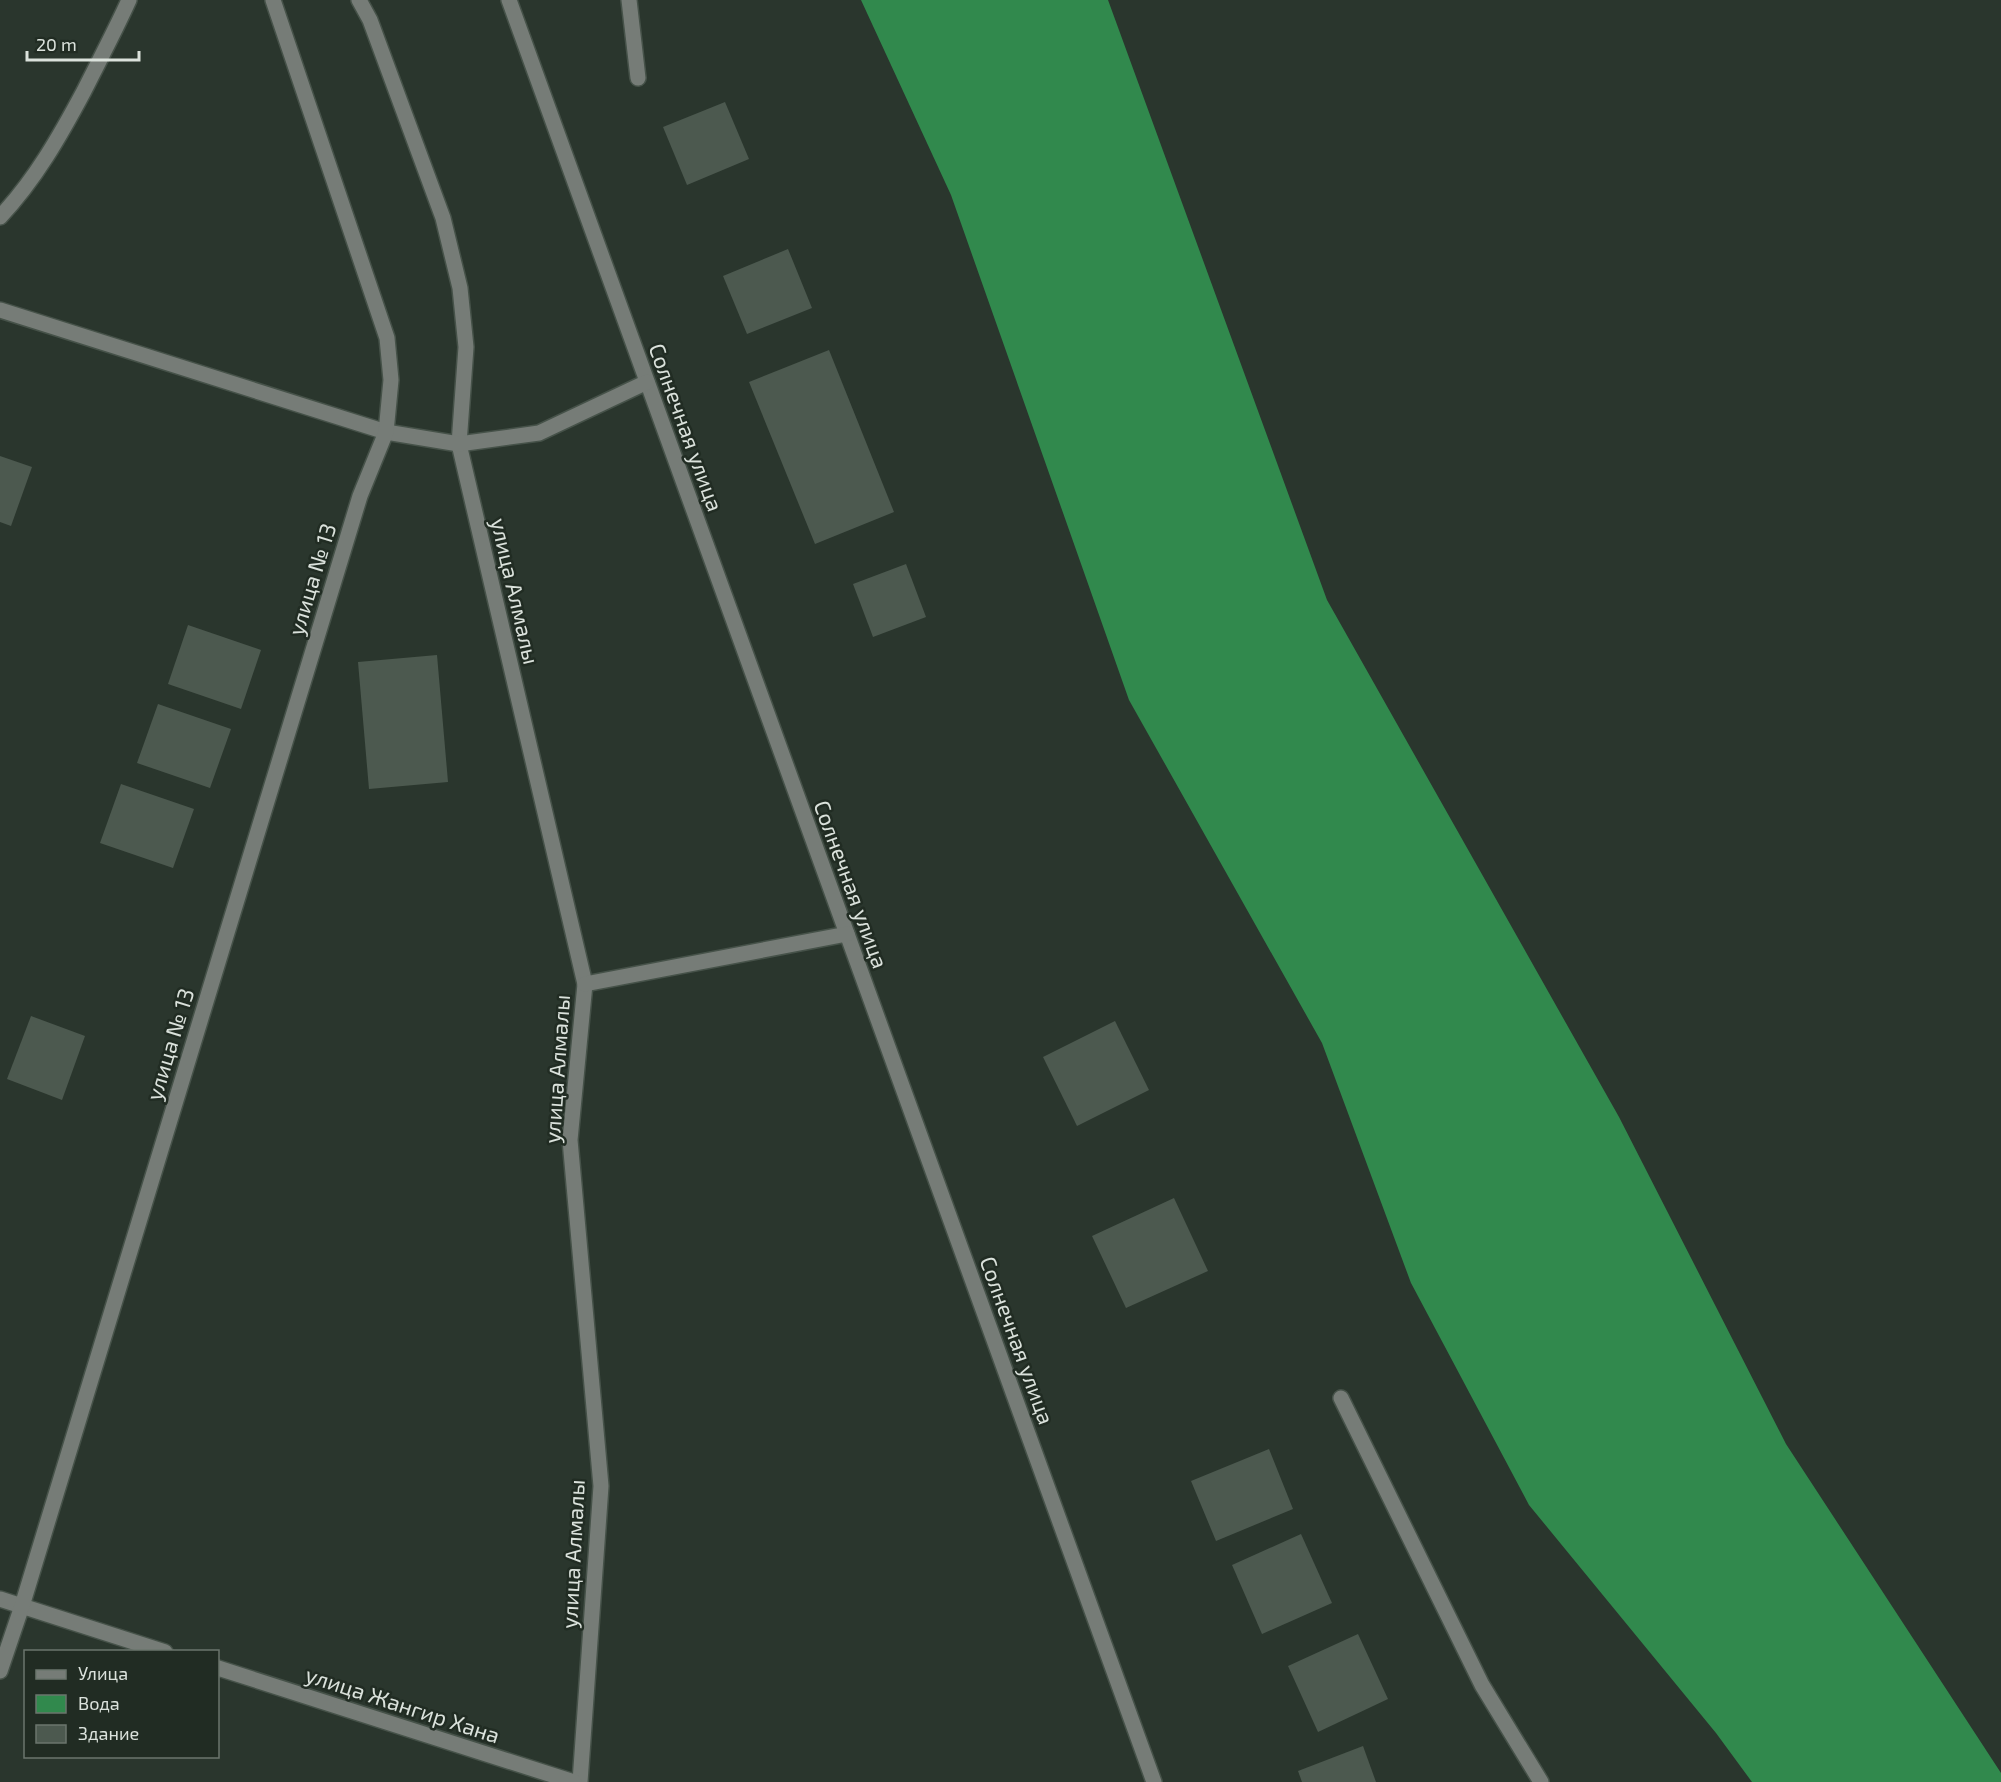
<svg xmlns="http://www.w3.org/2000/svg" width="2001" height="1782" font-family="'Exo 2',sans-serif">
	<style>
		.water { fill: #31894d }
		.building { fill: #4c594f }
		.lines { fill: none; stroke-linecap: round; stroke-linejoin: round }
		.minor-casing { stroke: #465249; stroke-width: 18 }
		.minor { stroke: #767c77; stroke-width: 15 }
		.labels { text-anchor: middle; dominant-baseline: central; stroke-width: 5; stroke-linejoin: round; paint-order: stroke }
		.street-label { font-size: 22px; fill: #dbe2dc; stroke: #212c23 }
	</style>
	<rect width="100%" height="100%" fill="#2a362d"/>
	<polygon class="water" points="861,0 1108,0 1327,600 1619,1117 1786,1444 2001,1773 2001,1782 1752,1782 1716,1733 1529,1505 1411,1283 1322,1043 1129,700 951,195"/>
	<g class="building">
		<polygon points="725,102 749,159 687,185 663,127"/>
		<polygon points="788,249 812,308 747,334 723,276"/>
		<polygon points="829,350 894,512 815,544 749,382"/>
		<polygon points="0,456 32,467 11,526 0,522"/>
		<polygon points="906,564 926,617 873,637 853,584"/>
		<polygon points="188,625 261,650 241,709 168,684"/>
		<polygon points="437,655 448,782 369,789 358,662"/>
		<polygon points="158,704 231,729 210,788 137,763"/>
		<polygon points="121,784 194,809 173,868 100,843"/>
		<polygon points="31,1016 85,1036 62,1100 7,1079"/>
		<polygon points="1115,1021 1149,1090 1077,1126 1043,1057"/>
		<polygon points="1174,1198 1208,1271 1126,1308 1092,1236"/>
		<polygon points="1269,1449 1293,1509 1216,1541 1191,1481"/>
		<polygon points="1301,1534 1332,1603 1262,1634 1232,1565"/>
		<polygon points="1358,1634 1388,1699 1318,1732 1288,1666"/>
		<polygon points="1363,1746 1376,1782 1302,1782 1298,1771"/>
	</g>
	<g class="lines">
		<defs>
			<g id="minor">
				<polyline points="359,0 370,20 443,218 460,288 466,347 459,444 585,984 570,1140 601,1486 580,1782"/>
				<polyline points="509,0 1154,1782"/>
				<polyline points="629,0 638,78"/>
				<path d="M0,217C35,180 60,136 84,91C99,61 115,31 129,0"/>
				<polyline points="0,310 386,432 459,444 539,433 647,382"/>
				<polyline points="585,984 847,934"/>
				<polyline points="1341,1398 1482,1685 1541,1782"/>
				<polyline points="0,1599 165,1652"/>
				<polyline points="218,1668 574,1782"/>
				<polyline points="0,1671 22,1606 360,496 386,432 391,380 387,338 273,0"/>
			</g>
		</defs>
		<use href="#minor" class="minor-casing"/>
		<use href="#minor" class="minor"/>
	</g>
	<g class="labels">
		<g class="street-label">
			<text transform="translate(687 427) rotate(70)">Солнечная улица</text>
			<text transform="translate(311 579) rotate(-73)">улица № 13</text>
			<text transform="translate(516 591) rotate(77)">улица Алмалы</text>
			<text transform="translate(852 884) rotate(70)">Солнечная улица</text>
			<text transform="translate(169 1044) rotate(-73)">улица № 13</text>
			<text transform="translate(556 1069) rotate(-86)">улица Алмалы</text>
			<text transform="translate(1018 1340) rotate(70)">Солнечная улица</text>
			<text transform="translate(572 1554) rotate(-87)">улица Алмалы</text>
			<text transform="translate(403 1704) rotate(18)">улица Жангир Хана</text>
		</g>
	</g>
	<rect x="24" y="1650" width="195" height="108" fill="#212c23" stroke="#6b756d" stroke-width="1.5"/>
	<rect x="36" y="1670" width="30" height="9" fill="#767c77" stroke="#6b756d" stroke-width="1.5"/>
	<text x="78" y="1680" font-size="18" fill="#dbe2dc">Улица</text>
	<rect x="36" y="1695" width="30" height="18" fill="#31894d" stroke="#6b756d" stroke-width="1.5"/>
	<text x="78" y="1710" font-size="18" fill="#dbe2dc">Вода</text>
	<rect x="36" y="1725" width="30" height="18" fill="#4c594f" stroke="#6b756d" stroke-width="1.5"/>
	<text x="78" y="1740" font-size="18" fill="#dbe2dc">Здание</text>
	<path d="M27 51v9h112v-9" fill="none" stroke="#dbe2dc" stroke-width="3"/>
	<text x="36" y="51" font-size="18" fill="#dbe2dc" stroke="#212c23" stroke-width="4.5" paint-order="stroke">20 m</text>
</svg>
